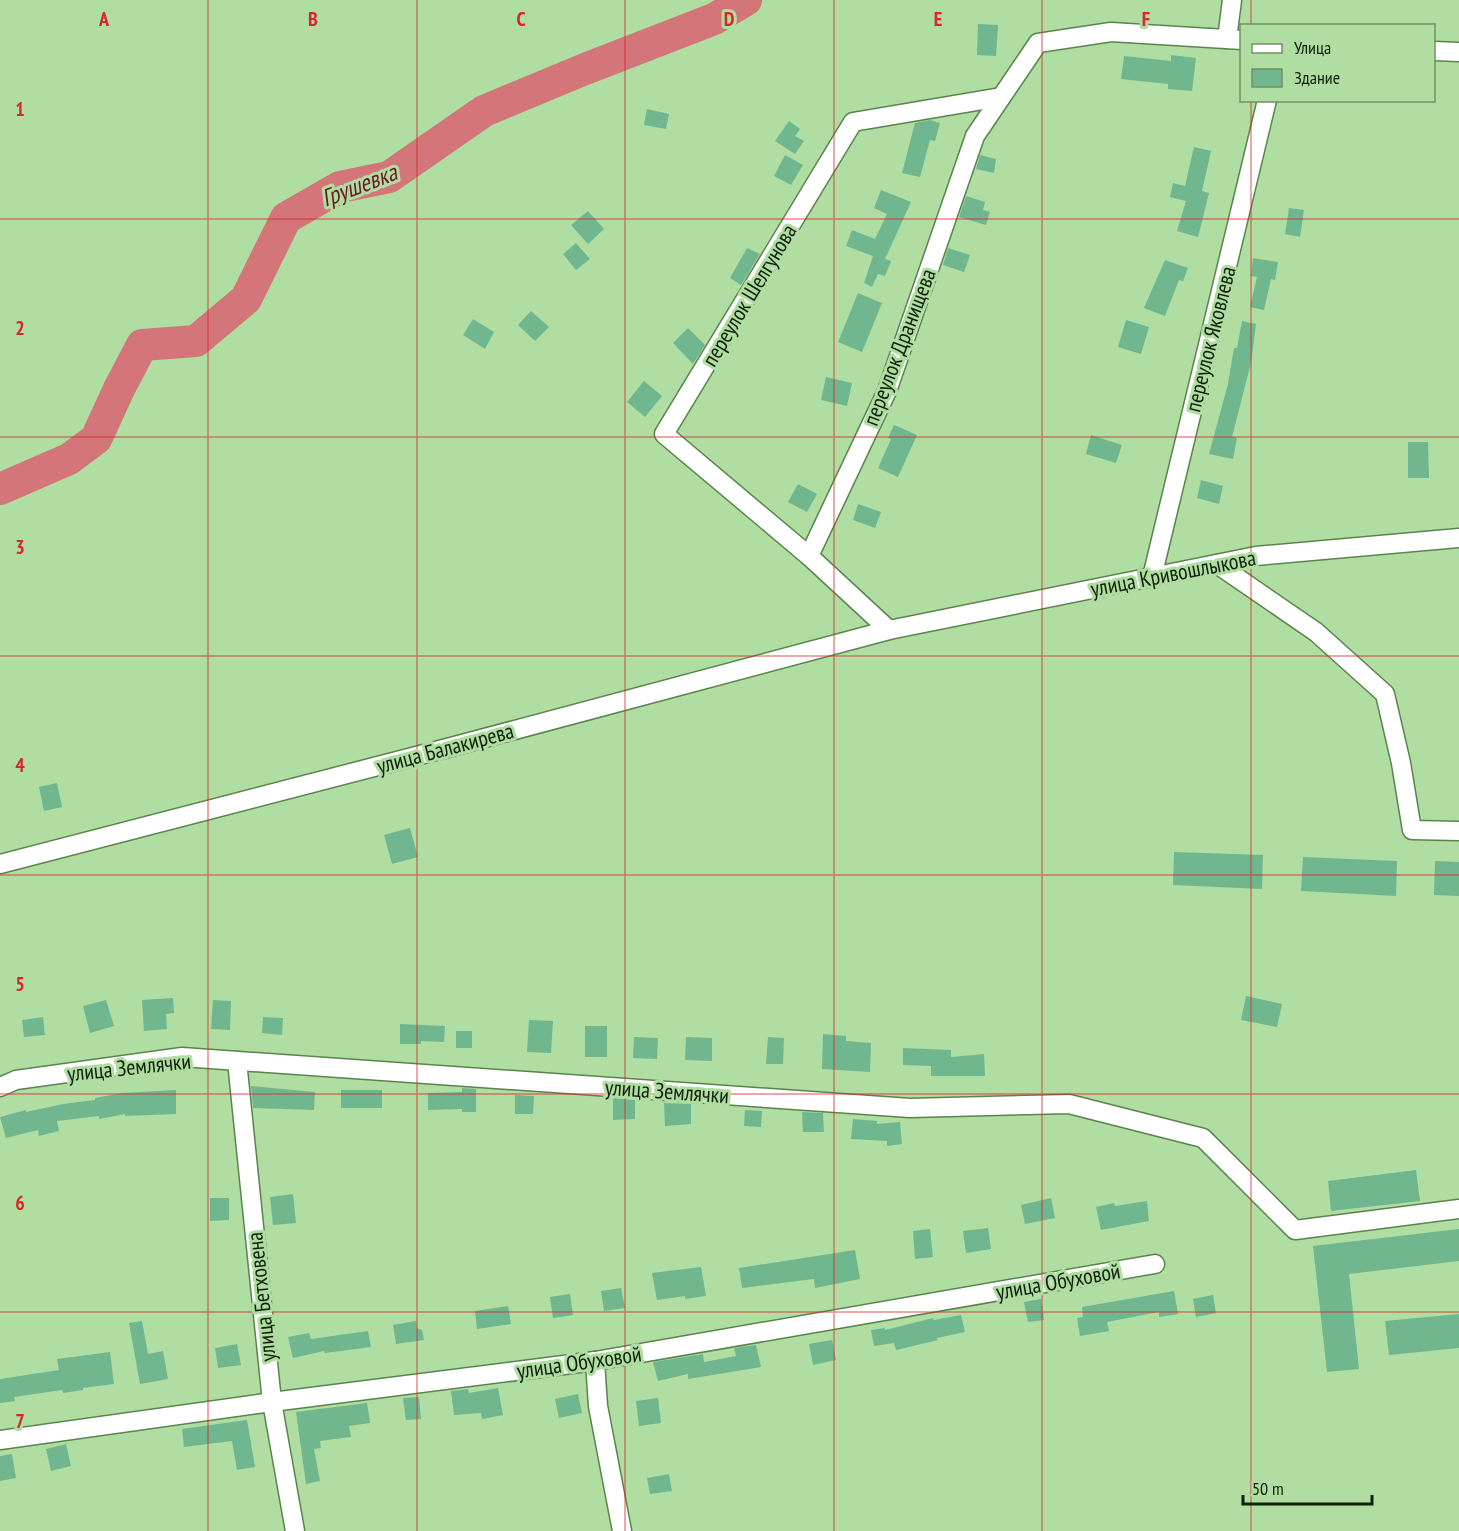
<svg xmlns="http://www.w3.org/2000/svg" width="1459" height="1531" font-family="'PT Sans Narrow',sans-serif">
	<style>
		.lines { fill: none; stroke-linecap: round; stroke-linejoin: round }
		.river { stroke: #d37579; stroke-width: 32 }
		.building { fill: #70b78f }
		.minor-casing { stroke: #5a844d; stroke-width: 21 }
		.minor { stroke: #fff; stroke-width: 18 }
		.grid { fill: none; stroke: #d62828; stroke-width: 1.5; stroke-opacity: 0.55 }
		.labels { text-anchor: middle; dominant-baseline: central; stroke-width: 6; stroke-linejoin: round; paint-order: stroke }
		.street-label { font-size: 22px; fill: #0f2009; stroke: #b0dda1 }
		.water-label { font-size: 24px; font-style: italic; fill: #6c1723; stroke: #b0dda1 }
		.grid-label { font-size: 20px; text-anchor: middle; font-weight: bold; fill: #d62828; stroke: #b0dda1; stroke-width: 6; stroke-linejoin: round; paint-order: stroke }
	</style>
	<rect width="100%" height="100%" fill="#b0dda1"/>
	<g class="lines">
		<polyline class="river" points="0,489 69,459 96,439 119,389 142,345 196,341 246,299 286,218 340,187 389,177 484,111 585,69 714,19 746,0"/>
	</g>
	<g class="building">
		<polygon points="978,24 998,25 996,56 977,55"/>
		<polygon points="1171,55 1196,58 1192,91 1168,89 1168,84 1121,79 1124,56 1171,61"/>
		<polygon points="647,109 669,114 666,129 644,125"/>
		<polygon points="930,120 940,123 935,141 930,140 920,177 902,173 915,123"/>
		<polygon points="789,121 800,129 795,136 804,141 795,154 775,141"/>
		<polygon points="1194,147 1211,151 1202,191 1209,193 1198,237 1177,231 1186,201 1170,197 1173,183 1185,186"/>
		<polygon points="785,155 803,165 791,185 774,176"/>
		<polygon points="980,155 996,159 994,173 976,169"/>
		<polygon points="881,190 911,202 885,259 891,261 885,276 878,274 872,287 864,283 873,256 846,246 852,230 875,239 887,214 874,208"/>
		<polygon points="966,196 985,202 983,210 990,212 986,225 959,217"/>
		<polygon points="1289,208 1304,210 1300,237 1285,234"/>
		<polygon points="588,211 604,229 588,244 571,225"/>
		<polygon points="576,243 590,259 576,270 563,254"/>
		<polygon points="747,248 760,254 741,285 730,278"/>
		<polygon points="948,248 970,255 964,272 943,265"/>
		<polygon points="1253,258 1278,262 1275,280 1271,279 1264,310 1250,307 1257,277 1251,276"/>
		<polygon points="1165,260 1188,268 1183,281 1179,280 1165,316 1144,308"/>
		<polygon points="858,293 882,303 862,352 838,342"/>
		<polygon points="531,311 549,327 535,341 518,325"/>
		<polygon points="473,319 494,332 485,349 463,335"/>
		<polygon points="1126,320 1149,327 1141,354 1118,347"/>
		<polygon points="1242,321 1256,324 1251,363 1232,437 1237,438 1233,459 1209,454 1228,384 1234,348 1237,348"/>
		<polygon points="688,328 705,345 693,364 673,343"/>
		<polygon points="826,377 852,383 847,406 821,400"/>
		<polygon points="644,381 662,396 645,417 627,402"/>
		<polygon points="894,425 917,435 898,477 878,468 891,439 888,438"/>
		<polygon points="1091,435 1122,445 1116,463 1086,454"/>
		<polygon points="1408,442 1428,442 1429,478 1408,478"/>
		<polygon points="1201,480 1223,486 1219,504 1197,498"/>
		<polygon points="798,484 817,494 807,512 788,502"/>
		<polygon points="858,504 881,512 875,528 853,520"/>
		<polygon points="57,783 62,807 44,811 39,787"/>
		<polygon points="410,828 418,857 392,864 384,835"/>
		<polygon points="1174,852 1263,855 1262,889 1173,885"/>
		<polygon points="1303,857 1397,861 1396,896 1301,891"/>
		<polygon points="1435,861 1459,862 1459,896 1434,895"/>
		<polygon points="1246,996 1282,1004 1277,1027 1241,1020"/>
		<polygon points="173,998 174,1013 166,1014 167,1029 144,1031 142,1000"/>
		<polygon points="106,1000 114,1026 90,1033 83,1006"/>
		<polygon points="213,1000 231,1001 230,1030 211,1029"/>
		<polygon points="43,1017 45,1035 24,1037 22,1020"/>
		<polygon points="263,1017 283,1018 282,1035 262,1033"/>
		<polygon points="529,1020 553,1021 551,1053 527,1052"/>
		<polygon points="400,1024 445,1026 444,1042 421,1041 421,1044 400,1044"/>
		<rect x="585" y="1026" width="22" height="31"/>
		<rect x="456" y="1031" width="16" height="17"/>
		<polygon points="823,1034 846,1036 846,1041 871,1043 870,1072 822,1069"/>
		<polygon points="634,1037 658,1038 657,1059 633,1058"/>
		<polygon points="686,1037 712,1038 712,1061 685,1060"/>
		<polygon points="768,1037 784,1038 783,1064 766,1064"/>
		<polygon points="903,1048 951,1050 951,1057 984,1054 985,1076 931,1076 931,1066 903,1065"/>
		<polygon points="251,1086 315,1092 314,1110 253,1108"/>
		<polygon points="462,1088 476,1089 476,1112 462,1112 462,1109 428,1110 428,1093 462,1092"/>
		<polygon points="176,1090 176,1114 125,1116 125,1114 99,1119 99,1116 57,1121 59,1131 39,1136 38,1130 6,1138 0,1117 26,1110 26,1112 63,1104 95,1100 95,1098 122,1093"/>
		<rect x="341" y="1090" width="41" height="18"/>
		<polygon points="515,1095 534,1096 533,1114 515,1114"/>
		<polygon points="613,1098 635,1100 635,1119 613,1120"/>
		<polygon points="664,1103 691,1104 691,1124 665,1126"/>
		<polygon points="745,1110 762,1111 761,1127 744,1126"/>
		<polygon points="802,1112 823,1113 824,1132 803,1132"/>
		<polygon points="853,1119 877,1121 877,1124 900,1122 902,1144 887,1146 887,1141 851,1139"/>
		<polygon points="1416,1170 1420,1201 1331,1211 1328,1181"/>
		<polygon points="293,1194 296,1223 273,1225 270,1197"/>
		<polygon points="210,1198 229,1198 229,1220 210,1221"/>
		<polygon points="1051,1198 1055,1218 1025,1224 1021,1205"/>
		<polygon points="1147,1201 1149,1221 1101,1230 1096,1207 1114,1203 1115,1206"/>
		<polygon points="988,1228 991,1249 966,1253 963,1231"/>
		<polygon points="930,1229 933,1257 915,1259 913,1231"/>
		<polygon points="1459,1229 1459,1261 1349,1274 1359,1369 1327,1372 1313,1246"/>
		<polygon points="855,1250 860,1279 815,1288 814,1279 742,1288 739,1268"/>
		<polygon points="701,1267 706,1296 685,1299 685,1296 657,1300 652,1273"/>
		<polygon points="621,1288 625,1308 604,1311 601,1291"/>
		<polygon points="1174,1291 1178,1314 1159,1317 1159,1312 1107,1322 1109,1331 1080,1336 1077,1318 1083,1317 1082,1307"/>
		<polygon points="570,1294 573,1315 553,1318 550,1297"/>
		<polygon points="1213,1295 1216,1313 1196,1317 1193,1299"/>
		<polygon points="1041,1299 1044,1320 1028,1322 1024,1302"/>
		<polygon points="508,1306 511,1324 477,1329 475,1311"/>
		<polygon points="1459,1314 1459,1348 1389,1355 1385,1321"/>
		<polygon points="961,1315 965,1332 937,1338 938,1340 896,1350 894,1343 874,1346 871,1330 885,1328 885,1330 933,1318 934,1320"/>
		<polygon points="142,1321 148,1354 163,1351 168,1379 140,1384 129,1323"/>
		<polygon points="416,1321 417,1328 422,1330 424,1340 396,1344 393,1325"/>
		<polygon points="368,1331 371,1347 325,1353 324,1351 293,1358 288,1337 309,1333 311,1339"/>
		<polygon points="832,1340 836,1360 813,1365 809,1344"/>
		<polygon points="237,1344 241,1365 218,1368 215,1348"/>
		<polygon points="756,1345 761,1367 688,1379 688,1374 658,1381 653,1362 703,1354 704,1362 736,1356 734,1348"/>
		<polygon points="110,1352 114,1384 83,1388 83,1390 63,1393 62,1390 14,1397 15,1401 0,1403 0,1379 59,1370 57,1359"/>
		<polygon points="498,1388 503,1415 482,1419 481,1413 454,1415 451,1391 468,1389 469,1393"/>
		<polygon points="578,1394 582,1413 559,1418 555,1399"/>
		<polygon points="419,1397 421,1419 406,1420 403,1398"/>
		<polygon points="658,1398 661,1423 639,1426 636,1401"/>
		<polygon points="367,1403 370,1423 349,1426 351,1437 320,1441 321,1448 314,1449 320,1481 306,1484 296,1412"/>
		<polygon points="247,1420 255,1467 237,1470 232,1441 184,1447 182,1429"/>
		<polygon points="66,1444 71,1466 51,1471 46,1449"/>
		<polygon points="12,1454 16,1478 0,1481 0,1456"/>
		<polygon points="669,1474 672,1491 650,1494 647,1478"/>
	</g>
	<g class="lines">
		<defs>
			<g id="minor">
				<polyline points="1227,39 1232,0"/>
				<polyline points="1434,51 1459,52"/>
				<polyline points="809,556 664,434 853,122 1001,97"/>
				<polyline points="1217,564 1316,632 1385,694 1401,763 1412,830 1459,831"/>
				<polyline points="1152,577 1267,100"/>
				<polyline points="889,630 809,556 887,391 975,136 1038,43 1111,32 1242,40"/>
				<polyline points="0,864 451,747 889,630 1256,556 1459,538"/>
				<polyline points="237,1061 272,1402 295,1531"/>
				<polyline points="0,1087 16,1080 182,1057 910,1108 1069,1104 1203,1138 1295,1230 1459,1209"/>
				<polyline points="595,1361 598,1406 622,1531"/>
				<polyline points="0,1440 272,1402 595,1361 1155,1264"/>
			</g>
		</defs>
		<use href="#minor" class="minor-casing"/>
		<use href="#minor" class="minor"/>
	</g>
	<path class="grid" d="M208,0V1531M417,0V1531M625,0V1531M834,0V1531M1042,0V1531M1251,0V26M1251,100V1531M0,219H1459M0,437H1459M0,656H1459M0,875H1459M0,1094H1459M0,1312H1459"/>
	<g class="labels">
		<g class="street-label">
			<text transform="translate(749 295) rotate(-59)">переулок Шелгунова</text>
			<text transform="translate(1210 339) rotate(-76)">переулок Яковлева</text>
			<text transform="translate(899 347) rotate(-69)">переулок Дранищева</text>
			<text transform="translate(1173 573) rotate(-11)">улица Кривошлыкова</text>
			<text transform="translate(445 748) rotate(-15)">улица Балакирева</text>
			<text transform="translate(129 1067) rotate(-6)">улица Землячки</text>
			<text transform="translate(667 1091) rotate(4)">улица Землячки</text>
			<text transform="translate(1058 1281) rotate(-10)">улица Обуховой</text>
			<text transform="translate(261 1297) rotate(-96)">улица Бетховена</text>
			<text transform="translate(579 1362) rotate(-8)">улица Обуховой</text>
		</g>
		<g class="water-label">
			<text transform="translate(359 185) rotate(-21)">Грушевка</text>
		</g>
	</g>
	<g class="grid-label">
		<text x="104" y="26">A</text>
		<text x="313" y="26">B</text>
		<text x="521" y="26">C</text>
		<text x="729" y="26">D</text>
		<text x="938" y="26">E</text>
		<text x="1146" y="26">F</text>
		<text x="20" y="116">1</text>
		<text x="20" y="335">2</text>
		<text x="20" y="554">3</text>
		<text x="20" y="772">4</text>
		<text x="20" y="991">5</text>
		<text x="20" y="1210">6</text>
		<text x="20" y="1428">7</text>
	</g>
	<rect x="1240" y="24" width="195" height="78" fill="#b0dda1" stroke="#709164" stroke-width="1.5"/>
	<rect x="1252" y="44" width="30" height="9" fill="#ffffff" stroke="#709164" stroke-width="1.5"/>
	<text x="1294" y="54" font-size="18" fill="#0f2009">Улица</text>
	<rect x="1252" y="69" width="30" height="18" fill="#70b78f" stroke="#709164" stroke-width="1.5"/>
	<text x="1294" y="84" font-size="18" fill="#0f2009">Здание</text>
	<path d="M1243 1495v9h129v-9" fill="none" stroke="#0f2009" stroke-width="3"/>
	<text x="1252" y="1495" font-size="18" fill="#0f2009" stroke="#b0dda1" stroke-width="4.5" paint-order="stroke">50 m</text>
</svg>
